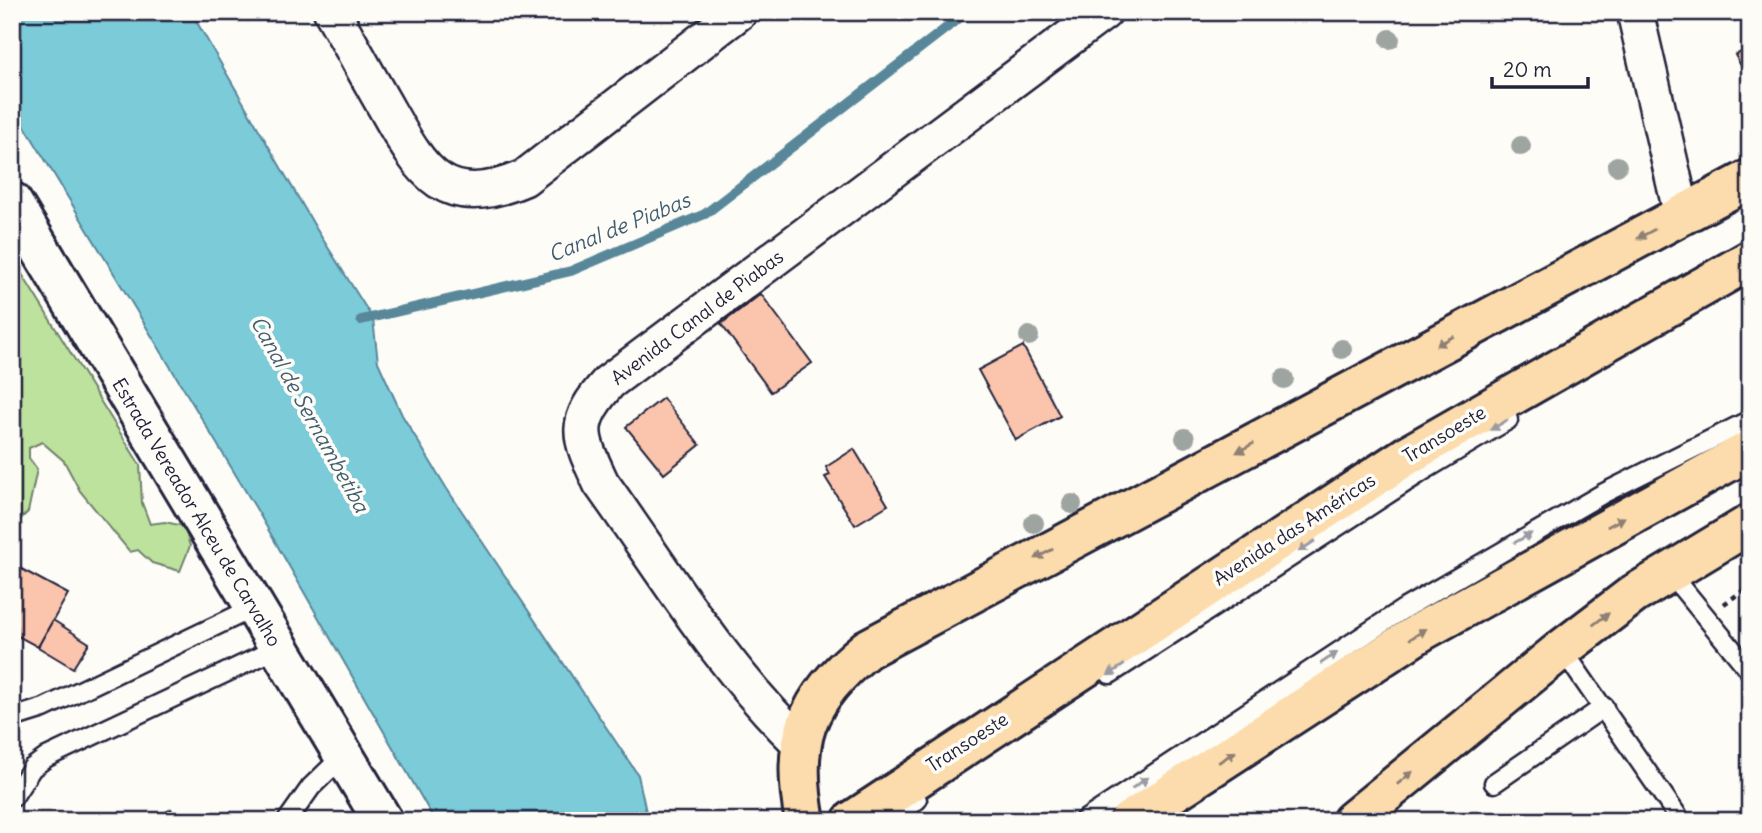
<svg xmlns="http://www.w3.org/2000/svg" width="1762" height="833" font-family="Delius,sans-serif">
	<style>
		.green { fill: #bde29d; stroke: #70826c; stroke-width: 2 }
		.water { fill: #7ccbd9; stroke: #58879a; stroke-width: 2 }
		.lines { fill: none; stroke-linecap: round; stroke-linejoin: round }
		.stream { stroke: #58879a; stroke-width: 10 }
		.building { fill: #fac4ad; stroke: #22223b; stroke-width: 2 }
		.service-casing { stroke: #22223b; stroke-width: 23 }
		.minor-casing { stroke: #22223b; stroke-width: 40 }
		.tertiary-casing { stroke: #22223b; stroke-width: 44 }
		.trunk-casing { stroke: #22223b; stroke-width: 44 }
		.path { stroke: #22223b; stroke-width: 4.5; stroke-dasharray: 5 5; stroke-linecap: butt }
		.service { stroke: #fdfcf7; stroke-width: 18 }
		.minor { stroke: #fdfcf7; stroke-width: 35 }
		.tertiary { stroke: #fdfcf7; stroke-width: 38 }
		.trunk { stroke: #fcdcac; stroke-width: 38 }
		.tree { fill: #9ea4a0 }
		.oneway { fill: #8f7f74 }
		.oneway2 { fill: #9a9aa2 }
		.labels { text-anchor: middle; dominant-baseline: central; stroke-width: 7; stroke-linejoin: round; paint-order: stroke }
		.street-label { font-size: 19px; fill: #22223b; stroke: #fdfcf7 }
		.water-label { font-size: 21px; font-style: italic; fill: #425d72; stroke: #fdfcf7 }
	</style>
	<rect width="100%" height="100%" fill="#fdfcf7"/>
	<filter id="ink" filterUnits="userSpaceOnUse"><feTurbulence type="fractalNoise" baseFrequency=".0143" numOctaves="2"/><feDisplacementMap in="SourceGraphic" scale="14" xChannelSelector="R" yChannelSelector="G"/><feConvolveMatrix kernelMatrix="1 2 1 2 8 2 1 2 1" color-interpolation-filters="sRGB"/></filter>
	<g filter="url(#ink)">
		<polygon class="green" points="12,258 140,465 142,503 150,524 165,522 184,526 190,546 180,571 152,563 138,550 130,552 80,491 64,461 42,442 29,448 29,458 37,469 28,512 12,527"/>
		<polygon class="water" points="12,12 191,12 317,230 373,319 378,362 402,415 447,489 638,775 648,821 435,821 257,510 12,105"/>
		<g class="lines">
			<polyline class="stream" points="361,320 571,271 705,214 967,12"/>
		</g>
		<g class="building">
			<polygon points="1750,48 1750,82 1735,55"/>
			<polygon points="761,294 812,363 771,392 721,324"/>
			<polygon points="1023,346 1060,416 1016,440 978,370"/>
			<polygon points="663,398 700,445 664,474 626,427"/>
			<polygon points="854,449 888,505 855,525 825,477 830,475 826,467"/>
			<polygon points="12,564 68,594 38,647 12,633"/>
			<polygon points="53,620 89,643 73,668 38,647"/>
			<polygon points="171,809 178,821 152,821"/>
			<polygon points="108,813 113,821 98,821 100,817"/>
		</g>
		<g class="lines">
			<defs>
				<g id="service">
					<polyline points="1670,573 1750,671"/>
					<polyline points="1562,649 1681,821"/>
					<polyline points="1110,674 1423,471 1508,420"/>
					<polyline points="12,718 44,708 253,608"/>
					<polyline points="1494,783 1604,707"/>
					<polyline points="13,797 32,768 47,757 278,648"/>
					<polyline points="287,821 311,787 343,756"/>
					<polyline points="888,821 917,800"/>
					<polyline points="1083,821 1405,608 1604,493 1750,420"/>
				</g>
				<g id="minor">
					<path d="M332,12C350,43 367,75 385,106C421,170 442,213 524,178L739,12"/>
					<polyline points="1635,12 1682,215"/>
					<path d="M800,743C722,668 664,571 601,483C579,436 572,423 609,382L1104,12"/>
				</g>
				<polyline id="tertiary" points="12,202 383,821"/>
				<g id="trunk">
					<path d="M805,821C790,742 804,700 867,649L1750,179"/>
					<polyline points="852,821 1408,455 1750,260"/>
					<polyline points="1129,821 1422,631 1750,450"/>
					<polyline points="1352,821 1562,649 1634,594 1750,524"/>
				</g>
			</defs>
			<use href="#service" class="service-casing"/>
			<use href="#minor" class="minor-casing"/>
			<use href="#tertiary" class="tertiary-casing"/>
			<use href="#trunk" class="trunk-casing"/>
			<polyline class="path" points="1724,604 1750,586"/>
			<use href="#service" class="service"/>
			<use href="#minor" class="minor"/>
			<use href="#tertiary" class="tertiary"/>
			<use href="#trunk" class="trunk"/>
		</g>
		<g class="tree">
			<circle cx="1390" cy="39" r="10"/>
			<circle cx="1521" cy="146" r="10"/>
			<circle cx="1617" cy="166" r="10"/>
			<circle cx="1029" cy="336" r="10"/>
			<circle cx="1342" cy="349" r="10"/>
			<circle cx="1284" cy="379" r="10"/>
			<circle cx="1185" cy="438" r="10"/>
			<circle cx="1072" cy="504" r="10"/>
			<circle cx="1034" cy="523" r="10"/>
		</g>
		<defs><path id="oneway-solid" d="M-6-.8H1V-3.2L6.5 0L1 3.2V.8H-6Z" transform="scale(1.75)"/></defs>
		<g class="oneway">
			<use href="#oneway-solid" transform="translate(1646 234) rotate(152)"/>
			<use href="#oneway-solid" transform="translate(1445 341) rotate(152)"/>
			<use href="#oneway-solid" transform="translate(1245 448) rotate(152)"/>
			<use href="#oneway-solid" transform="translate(1616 522) rotate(-29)"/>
			<use href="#oneway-solid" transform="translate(1044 554) rotate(152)"/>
			<use href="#oneway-solid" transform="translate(1601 619) rotate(-37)"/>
			<use href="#oneway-solid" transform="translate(1418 634) rotate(-32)"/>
			<use href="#oneway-solid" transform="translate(1227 757) rotate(-33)"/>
			<use href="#oneway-solid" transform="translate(1405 778) rotate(-39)"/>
		</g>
		<g class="oneway2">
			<use href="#oneway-solid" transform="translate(1499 425) rotate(149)"/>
			<use href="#oneway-solid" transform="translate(1523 538) rotate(-29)"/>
			<use href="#oneway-solid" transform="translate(1307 546) rotate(147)"/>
			<use href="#oneway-solid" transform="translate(1329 658) rotate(-33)"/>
			<use href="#oneway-solid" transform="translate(1116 670) rotate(147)"/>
			<use href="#oneway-solid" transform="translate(1140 783) rotate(-33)"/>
		</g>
	</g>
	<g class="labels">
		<g class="street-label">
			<text transform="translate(697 317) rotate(-37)">Avenida Canal de Piabas</text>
			<text transform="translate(1444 434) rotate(-31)">Transoeste</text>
			<text transform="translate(197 512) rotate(59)">Estrada Vereador Alceu de Carvalho</text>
			<text transform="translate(1294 529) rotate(-33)">Avenida das Américas</text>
			<text transform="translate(967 742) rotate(-33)">Transoeste</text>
		</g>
		<g class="water-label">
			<text transform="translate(619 227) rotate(-22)">Canal de Piabas</text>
			<text transform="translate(310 414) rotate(61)">Canal de Sernambetiba</text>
		</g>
	</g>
	<rect width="1762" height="833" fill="none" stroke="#fdfcf7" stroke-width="42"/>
	<rect x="21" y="21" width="1720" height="791" fill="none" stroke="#22223b" stroke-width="2.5" filter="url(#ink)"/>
	<path d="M1492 77v10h96v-10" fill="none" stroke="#22223b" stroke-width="3.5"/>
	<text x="1503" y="77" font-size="21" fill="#22223b" stroke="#fdfcf7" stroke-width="5" paint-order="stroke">20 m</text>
</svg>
